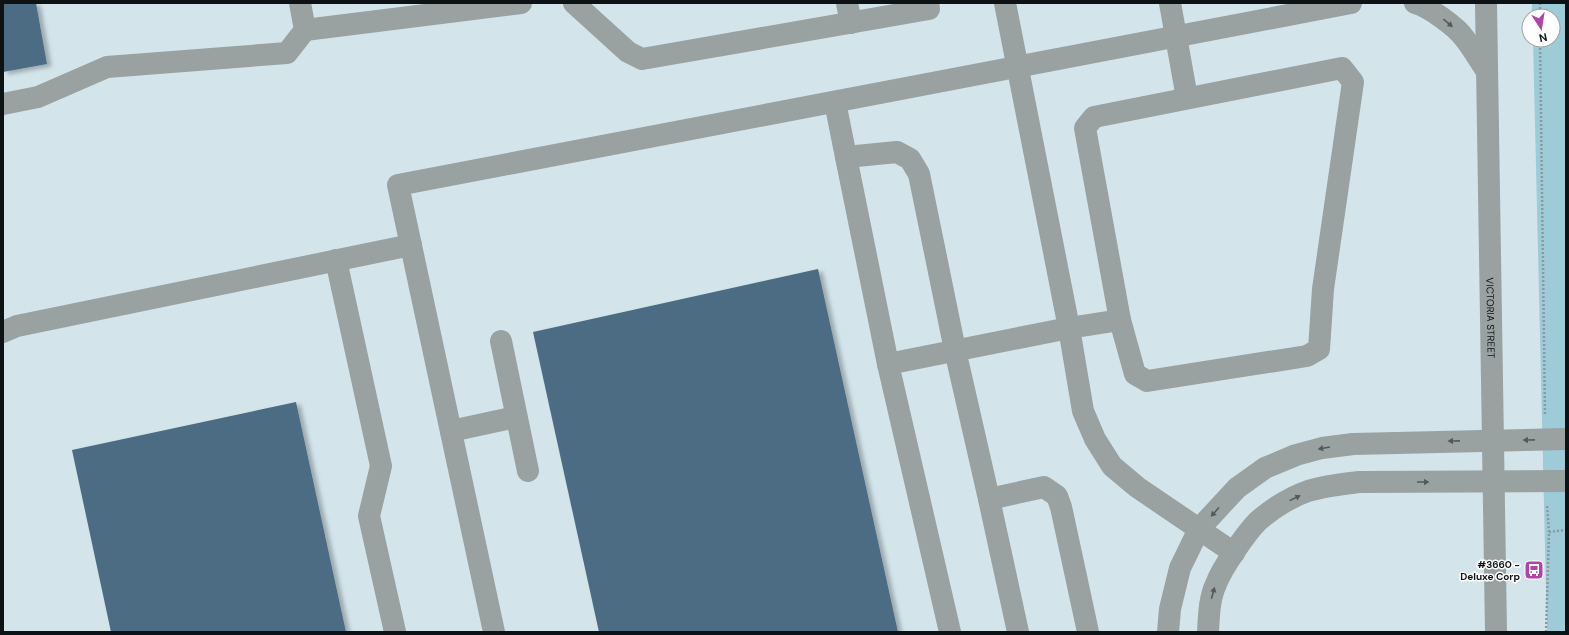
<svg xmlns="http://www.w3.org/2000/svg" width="1569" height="635" font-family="'DM Sans',sans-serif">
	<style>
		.green { fill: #9dcbd8 }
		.building { fill: #4b6c83; filter: url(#shadow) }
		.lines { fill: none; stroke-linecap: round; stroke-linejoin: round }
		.path { stroke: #8b999e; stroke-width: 2.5; stroke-dasharray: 2 2; stroke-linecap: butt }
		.minor { stroke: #99a1a1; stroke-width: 22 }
		.oneway { fill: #535a5b }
		.labels { text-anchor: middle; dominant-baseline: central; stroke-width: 3; stroke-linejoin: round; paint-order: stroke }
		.street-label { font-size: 10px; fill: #0d1315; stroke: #fff }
		.poi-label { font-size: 10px; font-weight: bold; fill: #0d1315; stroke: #fff; text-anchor: end }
	</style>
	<defs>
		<filter id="shadow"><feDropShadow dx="4.5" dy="2.5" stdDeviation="2" flood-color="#0004"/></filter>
	</defs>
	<rect width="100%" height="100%" fill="#d3e5eb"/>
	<polygon class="green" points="1532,3 1566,3 1566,632 1547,632 1533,40 1553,40 1553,16 1532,16"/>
	<g class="building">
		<polygon points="3,3 36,3 47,64 3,72"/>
		<polygon points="818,269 898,632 599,632 533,332"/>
		<polygon points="296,402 346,632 111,632 72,450"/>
	</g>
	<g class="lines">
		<g class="path">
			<polyline points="1540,3 1540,16"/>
			<polyline points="1540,40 1545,415"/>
			<polyline points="1549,532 1566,530"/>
			<polyline points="1546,632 1549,532 1547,504"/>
		</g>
		<g class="minor">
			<polyline points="574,3 628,52 642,59 929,9 928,3"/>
			<polyline points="847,3 851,23"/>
			<polyline points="1005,3 1069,328 1083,411 1095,439 1112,466 1137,487 1234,553"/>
			<polyline points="1170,3 1187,98"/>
			<path d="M1415,3C1429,7 1457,27 1465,39C1473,49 1479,60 1486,70"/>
			<path id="s1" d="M1486,3L1496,632"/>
			<polyline points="305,30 521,3"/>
			<polygon points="1342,68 1353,82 1323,289 1319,349 1307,356 1147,381 1135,374 1120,320 1085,128 1094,117"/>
			<polyline points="835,102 846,157 897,152 910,159 919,174 955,350 989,499 1044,487 1057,496 1061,507 1088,632"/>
			<polyline points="3,104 38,97 107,67 287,53 305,30 300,3"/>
			<polyline points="846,157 888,364"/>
			<polyline points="336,260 381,466 369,516 395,632"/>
			<polyline points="3,332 17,326 411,245"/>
			<polyline points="501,341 528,471"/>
			<polyline points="451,431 516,417"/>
			<polyline points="989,499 1018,632"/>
			<polyline points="494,632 398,185 1351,3"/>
			<polyline points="950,632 888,364 1069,328 1120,320"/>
			<polyline points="1168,632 1170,609 1180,568 1199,529 1237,488 1265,468 1296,455 1322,448 1353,444 1566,439"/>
			<path d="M1208,632C1209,616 1209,599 1216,584C1222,568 1246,533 1258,521C1272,509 1291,497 1308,491C1324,486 1342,484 1359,482L1566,481"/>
		</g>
	</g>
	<defs><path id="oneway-solid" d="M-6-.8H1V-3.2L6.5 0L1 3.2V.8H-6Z"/></defs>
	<g class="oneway">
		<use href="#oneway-solid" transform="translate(1448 23) rotate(40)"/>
		<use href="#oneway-solid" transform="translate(1529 440) rotate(179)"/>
		<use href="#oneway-solid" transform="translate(1454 441) rotate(179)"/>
		<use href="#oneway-solid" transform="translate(1324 448) rotate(170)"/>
		<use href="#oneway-solid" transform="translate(1423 482)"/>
		<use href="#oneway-solid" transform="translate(1295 498) rotate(-26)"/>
		<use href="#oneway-solid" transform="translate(1215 512) rotate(132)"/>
		<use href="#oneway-solid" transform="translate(1213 593) rotate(-75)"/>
	</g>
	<defs>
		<symbol id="bus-square" viewBox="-11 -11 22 22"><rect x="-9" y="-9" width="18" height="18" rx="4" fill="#af46a7" stroke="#fff"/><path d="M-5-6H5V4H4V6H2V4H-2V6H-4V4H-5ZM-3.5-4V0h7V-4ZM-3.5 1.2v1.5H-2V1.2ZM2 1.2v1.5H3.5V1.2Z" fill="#fff"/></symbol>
	</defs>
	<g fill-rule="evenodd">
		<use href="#bus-square" x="1523" y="559" width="22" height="22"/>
	</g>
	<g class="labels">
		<g class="street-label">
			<text stroke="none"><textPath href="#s1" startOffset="315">VICTORIA STREET</textPath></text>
		</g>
		<g class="poi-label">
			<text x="1520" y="564">#3660 -<tspan x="1520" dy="12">Deluxe Corp</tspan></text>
		</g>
	</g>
	<rect width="1569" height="635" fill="none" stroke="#0d1315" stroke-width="8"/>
	<g transform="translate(1541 28) rotate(168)"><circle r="19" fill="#ffffff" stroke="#9ea1a1"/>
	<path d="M0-3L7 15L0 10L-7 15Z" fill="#af46a7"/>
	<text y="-6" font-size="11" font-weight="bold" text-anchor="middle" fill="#0d1315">N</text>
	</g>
</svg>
